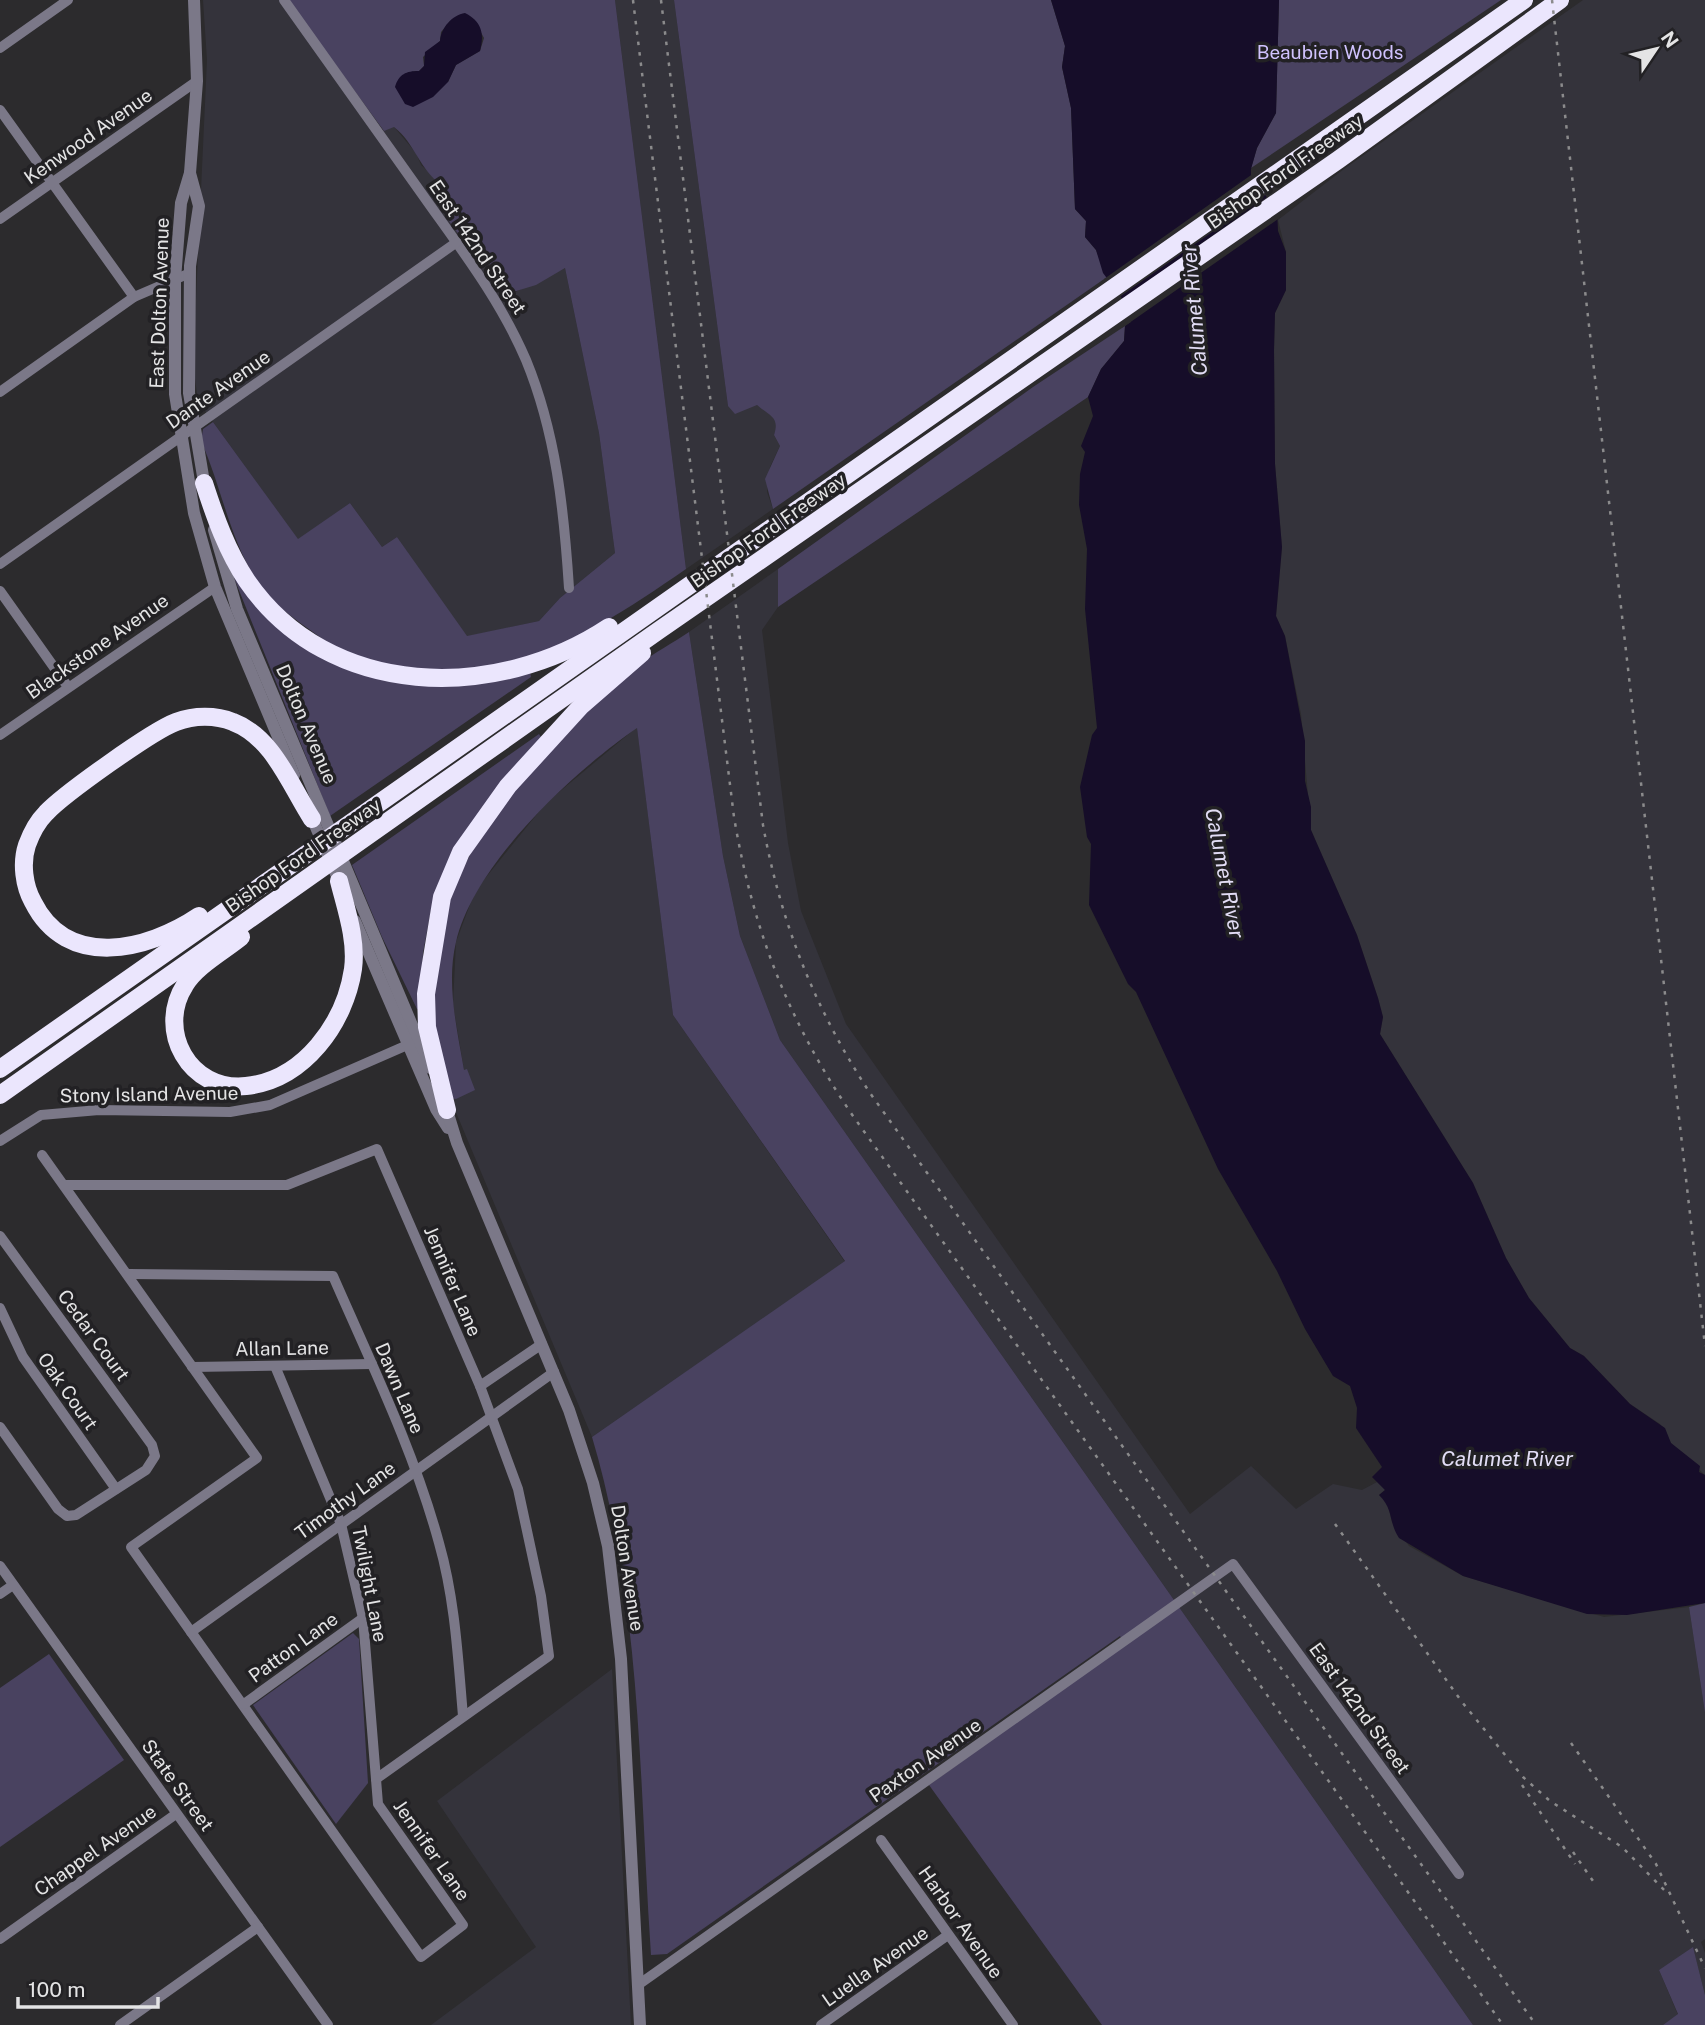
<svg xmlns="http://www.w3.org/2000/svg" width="1705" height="2025" font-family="'Public Sans',sans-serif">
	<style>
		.built { fill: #34333b }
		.green { fill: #494260; fill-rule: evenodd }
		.water { fill: #160d29 }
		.pier { fill: #2c2b2d }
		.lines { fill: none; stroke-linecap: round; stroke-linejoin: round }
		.minor { stroke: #7b7888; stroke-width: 10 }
		.tertiary { stroke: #7b7888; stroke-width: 12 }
		.motorway { stroke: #ebe6fd; stroke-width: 18 }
		.rail { stroke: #8b8b8c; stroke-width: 2.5; stroke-dasharray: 3.5 7; stroke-linecap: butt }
		.labels { text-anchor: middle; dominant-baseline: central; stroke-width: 7; stroke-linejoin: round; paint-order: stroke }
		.park-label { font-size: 19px; fill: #d0c2fe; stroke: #222124 }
		.street-label { font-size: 19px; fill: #e4e4e5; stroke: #222124 }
		.water-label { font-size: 21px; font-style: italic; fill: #e2ddf5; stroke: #222124 }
	</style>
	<rect width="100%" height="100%" fill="#2c2b2d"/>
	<g class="built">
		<polygon points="203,0 279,0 376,136 388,127 394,127 416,153 421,165 443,185 498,273 501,285 513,293 565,268 599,433 615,553 560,598 539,621 466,637 397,537 382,547 350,503 298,540 198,401 193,364 207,60"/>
		<polygon points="615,0 674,0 728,406 757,405 775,416 778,424 774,435 780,446 770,467 767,492 773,509 686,569"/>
		<polygon points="1583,0 1705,0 1705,1475 1671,1443 1660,1424 1630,1404 1584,1356 1570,1348 1529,1298 1506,1258 1473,1183 1380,1034 1383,1017 1378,998 1357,935 1311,830 1301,714 1285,636 1276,616 1282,547 1275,464 1274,350 1275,313 1286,290 1286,252 1278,220 1344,169"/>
		<polygon points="778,569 778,607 762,630 788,843 801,911 846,1024 1190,1514 1251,1466 1296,1509 1333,1484 1362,1490 1379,1481 1385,1490 1379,1495 1387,1501 1392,1522 1409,1546 1463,1576 1604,1617 1689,1607 1705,1713 1705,1939 1701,1942 1705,1953 1705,1995 1693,1948 1659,1970 1678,2015 1663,2025 1473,2025 780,1040 740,936 723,856 689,632"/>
		<polygon points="637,727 673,1015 845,1262 592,1437 450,1098 464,1070 453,1004 456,942 475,891 546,803"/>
		<polygon points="612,1669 631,2025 431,2025 536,1947 437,1801"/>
	</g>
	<g class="green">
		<path d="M288,0H615L686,569C598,630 501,693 389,665C356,656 345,655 317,635C295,619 273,605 258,583C229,538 222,488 201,441L203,429L213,422L298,539L350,503L382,547L397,537L467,636L539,621L560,598L615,553L599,433L565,268L536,285L506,294L484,252H473C459,233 434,211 442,185C420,171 415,143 394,127L384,131ZM448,24L477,25L484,38L480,51L456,65L448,82L412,71H419L424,66L423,57L440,41L441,32Z"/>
		<path d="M674,0H1051L1065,46L1062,67L1071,108L1075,209L1086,221L1085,237L1096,250L1107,277L773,509L765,479L780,446L774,435C780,417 770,416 757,405L735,414L728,406Z"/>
		<polygon points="1279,0 1501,0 1251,168 1257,148 1276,113"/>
		<polygon points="1125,326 1124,341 1101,369 1088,397 778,607 778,569 1033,387"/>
		<polygon points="228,563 296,640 338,665 385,680 429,685 530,671 531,677 330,816"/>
		<path d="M689,632L723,856L740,936L780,1040L1473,2025H1102L929,1785L1125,1644L1120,1636L667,1954L651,1955C639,1781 642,1605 592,1437L845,1261L673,1015L637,728C573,772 474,864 456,942C446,983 457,1029 464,1070L467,1069L475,1090L456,1099L450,1098C441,1057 429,1015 433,973C446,844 544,742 640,664C655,652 673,643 689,632Z"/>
		<polygon points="539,734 541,737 448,865 431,910 423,953 420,1009 417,1009 382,937 352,865"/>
		<polygon points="1705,1603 1705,1713 1689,1607"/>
		<polygon points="353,1633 359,1639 368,1783 336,1824 253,1705"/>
		<polygon points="49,1654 124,1760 0,1847 0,1688"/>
		<polygon points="1693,1947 1705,1995 1705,2025 1663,2025 1678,2014 1659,1970"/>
	</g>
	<g class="water">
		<path d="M1051,0H1279L1276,113L1257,148L1251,169V177L1277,210L1278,231L1286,252V290L1275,313L1274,350L1275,464L1282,547L1276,616L1285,636L1305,741V781L1311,807V830L1357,935L1378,998L1383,1017L1380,1034L1473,1183L1506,1258L1529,1298L1570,1348L1584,1356L1630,1404L1665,1428L1671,1443L1700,1466L1699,1472L1705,1475V1603L1627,1615L1587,1614L1463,1576L1399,1538C1388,1521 1394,1510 1379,1495L1385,1490L1372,1477L1382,1467L1356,1428L1357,1408L1350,1386L1333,1376L1305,1329L1277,1271L1218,1169L1136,992L1128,984L1089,905L1091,844L1087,837L1080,787L1092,735L1097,728L1085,609L1087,549L1079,505L1080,474L1085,452L1081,446L1093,416L1088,397L1101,369L1124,341L1125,326L1131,322L1124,301L1103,273L1096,250L1085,237L1086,221L1075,209L1071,108L1062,67L1065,46Z"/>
		<path d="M465,13C481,21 485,33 480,51L456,65L448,82L433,97L413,107L405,104L395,87C399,74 406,71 419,71L424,66L425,52L440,41C441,28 452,15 465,13Z"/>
	</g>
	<g class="pier">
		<polygon points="1254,173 1268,193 1118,298 1104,279"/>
		<polygon points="1270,195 1277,202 1281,217 1122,328 1127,317 1120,301"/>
	</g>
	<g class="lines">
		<g class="minor">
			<path d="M284,0C330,65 376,129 422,194C460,248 500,299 526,360C556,433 564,510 569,588"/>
			<polyline points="0,48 68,0"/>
			<polyline points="0,110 134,297"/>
			<polyline points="0,219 197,81"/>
			<polyline points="0,392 134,297 190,273"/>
			<polyline points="0,564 457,242"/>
			<polyline points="0,591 68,687"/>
			<polyline points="0,735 215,587"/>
			<polyline points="0,1141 41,1115 99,1110 230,1112 270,1105 412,1043"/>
			<polyline points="42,1155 257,1458 131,1547 421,1957 463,1925 378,1804 363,1618 341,1524 275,1366"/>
			<polyline points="64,1185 287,1185 377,1149 480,1386 518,1489 541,1596 549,1656 376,1779"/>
			<polyline points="0,1236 152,1445 155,1456 146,1470 76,1515 67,1516 58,1509 0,1427"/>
			<path d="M129,1274L333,1276C371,1363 414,1451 439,1543C455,1599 458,1658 463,1716"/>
			<polyline points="0,1308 23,1357 116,1489"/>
			<polyline points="192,1367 372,1364"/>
			<polyline points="480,1386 542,1344"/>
			<polyline points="0,1566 328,2025"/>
			<polyline points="0,1594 13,1585"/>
			<polyline points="191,1632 554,1372"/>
			<polyline points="244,1704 363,1618"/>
			<polyline points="881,1840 1013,2025"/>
			<polyline points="0,1939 176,1814"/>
			<polyline points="638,1985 1233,1564 1459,1874"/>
			<polyline points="120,2025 258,1927"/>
			<polyline points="821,2025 948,1935"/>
		</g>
		<g class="tertiary">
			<polyline points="194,0 197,81 190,173 181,203 175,279 175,394 194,513 215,587 294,775"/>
			<polyline points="190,173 199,206 190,266 189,393 205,488"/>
			<polyline points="214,530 237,609 430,1068"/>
			<polyline points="309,811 342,888"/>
			<polyline points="355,921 436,1109 448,1128"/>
			<polyline points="445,1104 457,1143 569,1410 593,1483 608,1546 621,1659 640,2025"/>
		</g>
		<g class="motorway">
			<path d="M204,483C215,517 227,551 247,581C329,700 496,702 609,627"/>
			<path d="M199,916C147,951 67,970 33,902C24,886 21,863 27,845C31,834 38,821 46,813C64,794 152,731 176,722C194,715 216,715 233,722C273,737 290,785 312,819"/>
			<path d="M241,937C224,951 196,966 185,985C156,1030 189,1092 246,1086C304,1080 345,1023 353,969C357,940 346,909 339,881"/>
			<polyline points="0,1069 1524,0"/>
			<polyline points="0,1095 658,631 1338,160 1560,0"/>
			<polyline points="447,1110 427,1027 426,994 442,897 461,852 508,786 581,706 642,653"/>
		</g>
		<g class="rail">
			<path d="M633,0L734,817C753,930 788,1021 853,1116L1503,2025"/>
			<path d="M661,0L763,825C781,924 815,1009 870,1093L1536,2025"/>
			<polyline points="1552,0 1705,1346"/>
			<polyline points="1335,1524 1462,1702 1523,1777 1550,1801 1622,1847 1667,1893"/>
			<polyline points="1571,1743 1656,1864 1705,1968"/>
			<polyline points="1522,1785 1575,1864"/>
			<polyline points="1573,1852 1593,1881"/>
		</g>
	</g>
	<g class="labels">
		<g class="park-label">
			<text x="1330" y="52">Beaubien Woods</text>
		</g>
		<g class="street-label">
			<text transform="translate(88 136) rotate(-35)">Kenwood Avenue</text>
			<text transform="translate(1285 171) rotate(-35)">Bishop Ford Freeway</text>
			<text transform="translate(478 247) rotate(56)">East 142nd Street</text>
			<text transform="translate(159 303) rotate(-88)">East Dolton Avenue</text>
			<text transform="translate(218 389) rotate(-35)">Dante Avenue</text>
			<text transform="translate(768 530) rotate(-35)">Bishop Ford Freeway</text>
			<text transform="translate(97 646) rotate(-35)">Blackstone Avenue</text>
			<text transform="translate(307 724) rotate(67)">Dolton Avenue</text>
			<text transform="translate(303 855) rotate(-35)">Bishop Ford Freeway</text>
			<text transform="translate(149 1094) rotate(-1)">Stony Island Avenue</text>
			<text transform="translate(453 1281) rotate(67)">Jennifer Lane</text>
			<text transform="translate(94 1335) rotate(54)">Cedar Court</text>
			<text transform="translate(282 1348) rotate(-1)">Allan Lane</text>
			<text transform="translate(400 1388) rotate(67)">Dawn Lane</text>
			<text transform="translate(68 1391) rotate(55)">Oak Court</text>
			<text transform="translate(345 1500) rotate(-36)">Timothy Lane</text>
			<text transform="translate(628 1568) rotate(81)">Dolton Avenue</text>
			<text transform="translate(370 1584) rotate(79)">Twilight Lane</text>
			<text transform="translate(293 1647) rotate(-36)">Patton Lane</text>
			<text transform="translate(1360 1708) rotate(54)">East 142nd Street</text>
			<text transform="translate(925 1760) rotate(-35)">Paxton Avenue</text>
			<text transform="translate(178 1785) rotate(54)">State Street</text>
			<text transform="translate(95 1850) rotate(-35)">Chappel Avenue</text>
			<text transform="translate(432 1850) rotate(55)">Jennifer Lane</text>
			<text transform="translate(961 1922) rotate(55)">Harbor Avenue</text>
			<text transform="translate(875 1966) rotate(-35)">Luella Avenue</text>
		</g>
		<g class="water-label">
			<text transform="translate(1194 310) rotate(-95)">Calumet River</text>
			<text transform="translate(1225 873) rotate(79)">Calumet River</text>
			<text x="1507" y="1458">Calumet River</text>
		</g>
	</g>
	<g transform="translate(1656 49) rotate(55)" stroke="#222124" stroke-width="5" paint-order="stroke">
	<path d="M0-5L12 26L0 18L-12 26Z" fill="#e4e4e5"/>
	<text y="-10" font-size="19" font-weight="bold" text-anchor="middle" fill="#e4e4e5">N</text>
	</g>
	<path d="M18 1997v10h140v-10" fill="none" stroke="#e4e4e5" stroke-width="3.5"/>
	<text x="28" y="1997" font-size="21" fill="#e4e4e5" stroke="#222124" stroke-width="5" paint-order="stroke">100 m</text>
</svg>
